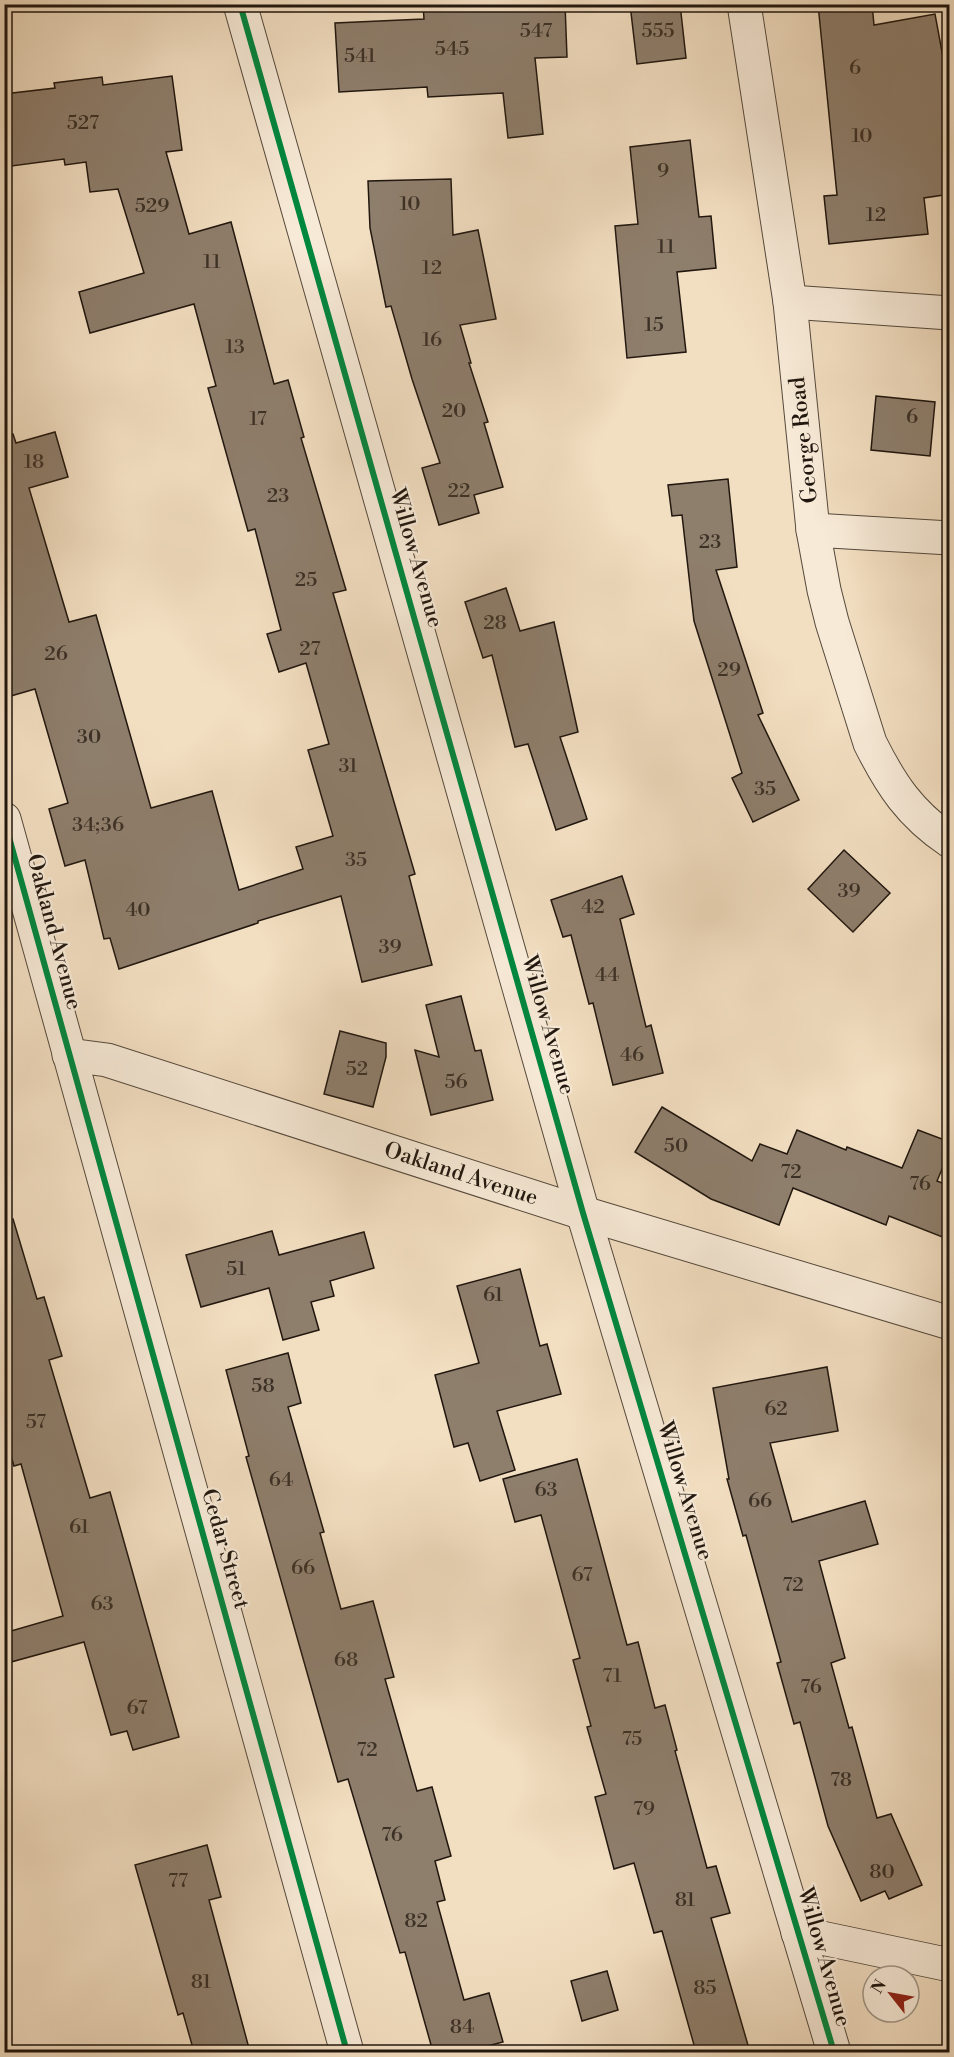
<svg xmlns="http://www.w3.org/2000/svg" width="954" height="2057" font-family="'Libre Bodoni',serif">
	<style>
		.building { fill: #8e7e6c; stroke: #21170f; stroke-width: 1.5 }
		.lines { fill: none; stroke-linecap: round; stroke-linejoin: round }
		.street-casing { stroke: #55493c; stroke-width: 35 }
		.street { stroke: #f7ead7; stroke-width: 33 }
		.cycleway-casing { stroke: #f7ead7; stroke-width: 10 }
		.cycleway { stroke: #00873e; stroke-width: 6 }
		.labels { text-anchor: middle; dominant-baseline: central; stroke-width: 4.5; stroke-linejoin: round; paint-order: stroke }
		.number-label { font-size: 20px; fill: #3c3126 }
		.street-label { font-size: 22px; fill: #21170f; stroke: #f7ead7 }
	</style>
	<rect width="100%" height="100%" fill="#f2dec1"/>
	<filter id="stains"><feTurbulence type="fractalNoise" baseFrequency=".00333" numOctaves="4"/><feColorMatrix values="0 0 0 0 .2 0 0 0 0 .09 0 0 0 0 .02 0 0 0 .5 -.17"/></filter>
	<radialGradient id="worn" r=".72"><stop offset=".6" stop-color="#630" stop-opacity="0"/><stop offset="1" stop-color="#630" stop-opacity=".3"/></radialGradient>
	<g class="building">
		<polygon points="423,4 565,4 567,57 535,58 543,134 508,138 503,93 428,97 427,87 339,92 335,23 424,19"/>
		<polygon points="630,4 680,4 686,58 637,64"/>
		<polygon points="818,4 872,4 874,25 935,14 950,95 950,194 924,198 928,234 829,244 824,196 837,195"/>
		<polygon points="172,76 182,150 166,152 189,234 231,222 274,384 288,380 304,437 301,438 346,590 333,593 415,874 409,876 432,965 362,982 341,896 258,921 258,923 119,969 110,938 104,939 85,860 65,866 49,809 68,803 35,689 4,698 4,435 13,434 16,443 55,432 68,477 29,488 69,622 96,615 151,808 212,791 239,890 303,869 296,847 333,836 308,750 329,744 306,663 279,672 267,634 281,630 255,529 248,531 208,388 216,386 194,304 90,333 79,292 144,273 118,189 90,192 86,162 65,165 64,159 4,167 4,94 55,88 54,83 102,77 103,85"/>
		<polygon points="690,140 699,217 711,216 716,268 677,272 686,352 627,358 615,226 638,224 630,147"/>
		<polygon points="451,179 453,235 478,230 496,319 460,325 471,363 469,363 488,422 484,423 503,487 474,495 479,513 439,525 422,468 440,463 412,379 391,306 386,307 370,228 368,181"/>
		<polygon points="876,396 935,402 930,456 871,450"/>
		<polygon points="728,479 737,567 716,570 763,713 758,715 799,800 753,822 732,778 742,773 694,621 682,515 672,516 668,485"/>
		<polygon points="506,588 520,631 554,622 578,732 560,737 587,819 556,830 528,744 515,747 492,655 483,658 465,602"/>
		<polygon points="844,850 890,893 853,932 808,889"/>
		<polygon points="622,876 634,914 620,919 646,1027 651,1025 663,1073 613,1085 593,1003 589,1004 571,935 563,937 551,900"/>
		<polygon points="461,996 475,1051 481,1050 493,1100 431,1115 415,1050 439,1057 426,1005"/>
		<polygon points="340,1031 386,1043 386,1057 373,1107 324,1094"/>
		<polygon points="662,1107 752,1161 760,1144 787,1154 797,1130 846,1150 847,1147 902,1168 918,1130 950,1142 950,1150 937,1181 950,1186 950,1240 889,1216 886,1225 793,1188 779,1225 711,1199 635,1152"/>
		<polygon points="13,1219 37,1299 44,1297 62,1356 49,1360 90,1498 110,1492 179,1737 133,1750 127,1731 111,1735 84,1642 11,1662 4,1641 4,1633 63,1616 21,1464 14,1466 4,1433 4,1220"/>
		<polygon points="272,1231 279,1255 364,1232 374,1268 330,1281 334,1296 311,1302 319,1330 283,1340 269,1288 201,1307 186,1255"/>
		<polygon points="520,1269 540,1346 547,1344 561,1394 497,1411 515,1470 480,1481 468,1443 454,1447 435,1375 479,1363 457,1286"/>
		<polygon points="288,1353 301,1403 288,1407 324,1532 320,1533 341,1609 373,1601 394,1677 385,1679 417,1791 432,1787 451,1856 435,1861 445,1900 437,1902 464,2000 489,1993 503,2042 464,2052 433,2052 405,1952 400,1953 348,1779 338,1782 246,1457 249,1456 226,1370"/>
		<polygon points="827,1367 838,1431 770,1443 792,1522 865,1501 878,1544 819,1561 845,1658 831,1663 849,1728 852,1727 877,1818 891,1814 922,1885 889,1899 885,1891 861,1901 828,1826 800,1722 794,1724 777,1663 781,1662 746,1535 743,1536 727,1479 729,1479 713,1388"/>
		<polygon points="577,1459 627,1645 638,1642 655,1708 665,1705 677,1750 675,1751 707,1868 716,1866 730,1913 711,1918 750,2052 696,2052 662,1931 654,1933 634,1863 614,1869 595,1797 606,1794 587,1727 591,1726 573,1660 580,1658 541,1515 515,1522 503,1479"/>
		<polygon points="207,1845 221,1897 209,1900 250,2052 194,2052 183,2013 178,2015 135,1865"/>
		<polygon points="607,1971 618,2010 582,2021 571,1981"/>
	</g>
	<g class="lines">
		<defs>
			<g id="street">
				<polyline points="240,4 583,1213 834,2052"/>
				<path d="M744,4L790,302L813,530L824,590L832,622L870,743C891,785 910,814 950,841"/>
				<polyline points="790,302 950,313"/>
				<polyline points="813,530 950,538"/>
				<polyline points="4,819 347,2052"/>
				<polyline points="69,1055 107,1060 583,1213 950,1323"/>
				<polyline points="798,1933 950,1965"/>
			</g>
		</defs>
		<use href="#street" class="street-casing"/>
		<use href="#street" class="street"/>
		<defs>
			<g id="cycleway">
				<polyline points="240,4 583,1213 834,2052"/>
				<polyline points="4,819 347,2052"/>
			</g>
		</defs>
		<use href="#cycleway" class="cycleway-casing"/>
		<use href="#cycleway" class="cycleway"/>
	</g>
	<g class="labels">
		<g class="number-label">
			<text x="536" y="31">547</text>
			<text x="658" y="31">555</text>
			<text x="452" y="49">545</text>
			<text x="360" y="56">541</text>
			<text x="855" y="68">6</text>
			<text x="83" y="123">527</text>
			<text x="862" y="136">10</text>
			<text x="663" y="171">9</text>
			<text x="410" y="204">10</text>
			<text x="152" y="206">529</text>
			<text x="876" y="215">12</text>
			<text x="666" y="247">11</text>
			<text x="212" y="262">11</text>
			<text x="432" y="268">12</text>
			<text x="654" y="325">15</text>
			<text x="432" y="340">16</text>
			<text x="235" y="347">13</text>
			<text x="454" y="411">20</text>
			<text x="912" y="417">6</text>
			<text x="258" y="419">17</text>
			<text x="34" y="462">18</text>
			<text x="459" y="491">22</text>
			<text x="278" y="496">23</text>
			<text x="710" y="542">23</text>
			<text x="306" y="580">25</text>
			<text x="495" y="623">28</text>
			<text x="310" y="649">27</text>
			<text x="56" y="654">26</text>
			<text x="729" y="670">29</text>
			<text x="89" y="737">30</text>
			<text x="348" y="766">31</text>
			<text x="765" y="789">35</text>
			<text x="98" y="825">34;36</text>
			<text x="356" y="860">35</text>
			<text x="849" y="891">39</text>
			<text x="593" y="907">42</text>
			<text x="138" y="910">40</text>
			<text x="390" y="947">39</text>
			<text x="607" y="975">44</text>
			<text x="632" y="1055">46</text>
			<text x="357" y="1069">52</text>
			<text x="456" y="1082">56</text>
			<text x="676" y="1146">50</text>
			<text x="791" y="1172">72</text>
			<text x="920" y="1184">76</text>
			<text x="236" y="1269">51</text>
			<text x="493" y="1295">61</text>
			<text x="263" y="1386">58</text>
			<text x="776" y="1409">62</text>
			<text x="36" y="1422">57</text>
			<text x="281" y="1480">64</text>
			<text x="546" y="1490">63</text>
			<text x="760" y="1501">66</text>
			<text x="79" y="1527">61</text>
			<text x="303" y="1568">66</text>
			<text x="582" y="1575">67</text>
			<text x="793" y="1585">72</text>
			<text x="102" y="1604">63</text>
			<text x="346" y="1660">68</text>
			<text x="612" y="1676">71</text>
			<text x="811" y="1687">76</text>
			<text x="137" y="1708">67</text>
			<text x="632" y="1739">75</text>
			<text x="367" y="1750">72</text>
			<text x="841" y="1780">78</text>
			<text x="644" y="1809">79</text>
			<text x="392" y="1835">76</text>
			<text x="882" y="1872">80</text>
			<text x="178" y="1881">77</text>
			<text x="685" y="1900">81</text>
			<text x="416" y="1921">82</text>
			<text x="201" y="1982">81</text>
			<text x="705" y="1988">85</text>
			<text x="462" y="2027">84</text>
		</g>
		<g class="street-label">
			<text transform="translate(804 440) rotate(-96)">George Road</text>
			<text transform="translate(416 558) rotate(74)">Willow Avenue</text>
			<text transform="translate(54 932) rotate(75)">Oakland Avenue</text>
			<text transform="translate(548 1025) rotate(74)">Willow Avenue</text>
			<text transform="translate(461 1174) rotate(18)">Oakland Avenue</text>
			<text transform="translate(685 1491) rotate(73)">Willow Avenue</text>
			<text transform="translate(225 1549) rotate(74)">Cedar Street</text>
			<text transform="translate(824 1957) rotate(74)">Willow Avenue</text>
		</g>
	</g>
	<rect width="954" height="2057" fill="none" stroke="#f2dec1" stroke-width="24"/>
	<rect x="6" y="6" width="942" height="2045" fill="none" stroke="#21170f" stroke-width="3"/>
	<rect x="12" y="12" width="930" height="2033" fill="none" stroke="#21170f" stroke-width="1.5"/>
	<g transform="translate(891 1994) rotate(301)"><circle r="28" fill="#f7ead7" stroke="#a19687" stroke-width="1.5"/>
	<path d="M0-4.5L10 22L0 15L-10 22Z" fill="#8f2418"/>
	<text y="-9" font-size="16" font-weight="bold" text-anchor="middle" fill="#21170f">N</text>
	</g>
	<rect width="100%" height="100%" filter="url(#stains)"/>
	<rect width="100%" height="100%" fill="url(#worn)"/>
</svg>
